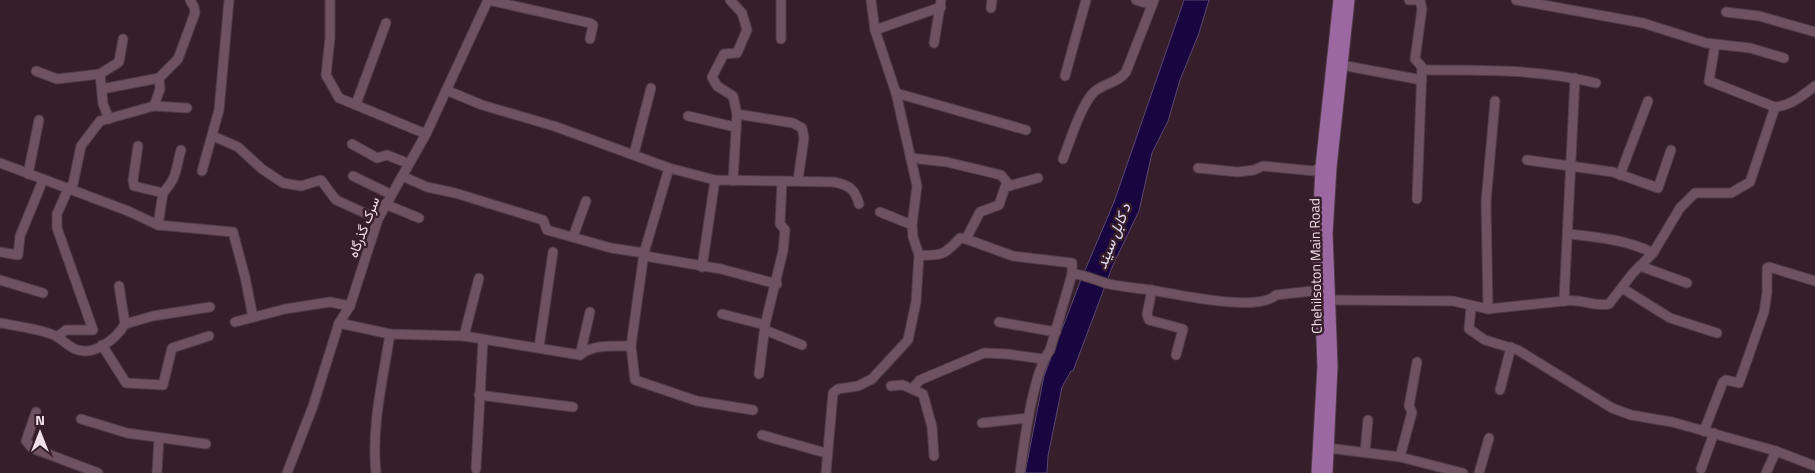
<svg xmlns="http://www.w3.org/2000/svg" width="1815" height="473" font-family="'Titillium Web',Vazirmatn,sans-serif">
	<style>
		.water { fill: #19053f; stroke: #5a4772 }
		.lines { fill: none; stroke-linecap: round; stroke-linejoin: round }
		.minor-casing { stroke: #4f3b47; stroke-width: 11 }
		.major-casing { stroke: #4f3b47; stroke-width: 13 }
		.minor { stroke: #6e5261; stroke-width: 9 }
		.major { stroke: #9c68a2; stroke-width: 11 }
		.labels { text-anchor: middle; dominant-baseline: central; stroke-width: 5; stroke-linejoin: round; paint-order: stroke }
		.street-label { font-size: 14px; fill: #f1e0e9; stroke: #361e2b }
		.water-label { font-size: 15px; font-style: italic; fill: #e3e0f7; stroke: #361e2b }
	</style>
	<rect width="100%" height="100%" fill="#361e2b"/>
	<polygon class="water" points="1184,0 1209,0 1199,33 1180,80 1168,121 1152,153 1139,211 1113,265 1073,371 1071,371 1062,387 1048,456 1047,473 1025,473 1044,376 1080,282 1114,202"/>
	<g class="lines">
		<defs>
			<g id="minor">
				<polyline points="330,0 330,38 326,75 339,98 426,134"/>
				<polyline points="488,0 590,23 593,25 590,39"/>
				<polyline points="730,0 742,13 747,30 737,53 724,54 712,77 717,86 733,96 737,114 733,181"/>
				<polyline points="1136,0 1152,5"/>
				<polyline points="1409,0 1416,0"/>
				<polyline points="1516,0 1643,23 1706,43 1750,48 1784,58"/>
				<polyline points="991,8 992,0"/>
				<polyline points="1726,12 1759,16 1815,32"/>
				<polyline points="875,30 941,7"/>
				<polyline points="781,39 781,0"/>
				<polyline points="934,43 941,0"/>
				<path d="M1715,45L1709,81L1775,107C1791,106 1803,95 1815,86"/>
				<polyline points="1341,65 1422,80"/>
				<path d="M1422,70C1481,70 1539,69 1596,83"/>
				<polyline points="36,71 57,79 100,74 119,62 123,39"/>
				<polyline points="100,74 103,104 109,119"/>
				<polyline points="1065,76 1086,0"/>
				<polyline points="102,89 159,78 178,59 195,13 194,7 190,0"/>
				<path d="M446,90L482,105L554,126L669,168L715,180L834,182C849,185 855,189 859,204"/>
				<polyline points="896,93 1026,130"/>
				<polyline points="356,104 386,23"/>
				<polyline points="154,106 187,108"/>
				<polyline points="737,114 793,123 802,128 804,138 798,180"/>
				<polyline points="688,116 735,127"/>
				<polyline points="213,136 238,147 262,169 283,183 301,186 321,180 336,200 378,219"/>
				<polyline points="352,144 377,158 387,155 407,163"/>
				<polyline points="138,146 133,180 134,186 163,193 158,225"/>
				<polyline points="634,154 651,88"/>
				<polyline points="911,158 947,162 1001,175 1010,186"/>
				<path d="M1063,159C1070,141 1081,105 1094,92C1104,83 1118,83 1126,72L1154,0"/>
				<polyline points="1527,160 1613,172 1658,188 1671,150"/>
				<polyline points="0,163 128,211 158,225 233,232 245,277 253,317"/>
				<polyline points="1198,168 1238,172 1254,170 1263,166 1314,171 1321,167"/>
				<polyline points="202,171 219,110 229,0"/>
				<polyline points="28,174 39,120"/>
				<polyline points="1620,175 1648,101"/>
				<polyline points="353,176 390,194"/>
				<polyline points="402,176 427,187 455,193 543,220 547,230 611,248 644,253"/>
				<path d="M163,193C178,176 175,171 181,150"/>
				<polyline points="1417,199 1422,67 1415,59 1422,9 1420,0"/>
				<polyline points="385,204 419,218"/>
				<polyline points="880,212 912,225"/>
				<path d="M1569,234C1597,237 1628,240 1653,253"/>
				<polyline points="573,237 586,201"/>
				<polyline points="966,239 980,212 999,205 1005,187 1038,178"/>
				<polyline points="0,252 18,255 20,236 43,180"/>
				<path d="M919,255C941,256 945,255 960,238L966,239L1013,256L1072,263V274L1050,350C1033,372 1024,443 1020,473"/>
				<polyline points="645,256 721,269 777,284"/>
				<polyline points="1640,266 1687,283"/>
				<polyline points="702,267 715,180"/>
				<path d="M1072,274C1085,274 1096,281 1109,284C1122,287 1137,288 1151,290C1176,294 1258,313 1276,295L1321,290"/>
				<polyline points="0,280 43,293"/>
				<polyline points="119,286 125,324"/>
				<polyline points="1622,288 1670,318 1717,333"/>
				<polyline points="1152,290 1147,314 1149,320 1183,329 1176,355"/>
				<polyline points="1330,300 1453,301 1488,309 1564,301 1575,78"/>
				<path d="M1564,301C1580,298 1594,307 1609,304L1633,273L1653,253L1680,208L1695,193H1731L1750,182L1775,107"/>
				<polyline points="1471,307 1469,329 1485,340 1518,350 1612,408 1631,415 1672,422 1776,451 1815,466"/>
				<polyline points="1488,309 1486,202 1495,101"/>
				<polyline points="722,314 765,325"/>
				<polyline points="235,322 285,309 330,302 350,306"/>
				<polyline points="999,322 1056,332"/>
				<path d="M0,323C17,326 41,329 56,336C63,340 68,346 75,349C94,357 116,339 125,324L153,316L210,307"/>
				<path d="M339,323L390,334L464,336L580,355C593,344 615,346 631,346L644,253L669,168"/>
				<polyline points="765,330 802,345"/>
				<polyline points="464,336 479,278"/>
				<polyline points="57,337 66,330 93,330 57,228 57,214 68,189 73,184 81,146 100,121 154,106 160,89 159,78"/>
				<polyline points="102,345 126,383 163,385 172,348 209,336"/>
				<polyline points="631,346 635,380 697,401 753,410"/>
				<polyline points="539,347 553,252"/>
				<polyline points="580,355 590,312"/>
				<polyline points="759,374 765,325 783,251 785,230 780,224 782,181"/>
				<polyline points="891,386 903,385 923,394 932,427 934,456"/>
				<polyline points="913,388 920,380 984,353 1007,354 1043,359"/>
				<polyline points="1500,390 1511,347"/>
				<polyline points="479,395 573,407"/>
				<polyline points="36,412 26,441 32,448 98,473"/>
				<polyline points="81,419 127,433 206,444"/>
				<polyline points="982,423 1028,418"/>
				<polyline points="1704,431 1723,382 1726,380 1739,383 1764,312 1767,293 1767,268 1769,267 1815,281"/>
				<polyline points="762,435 826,453"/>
				<polyline points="1328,448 1400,457 1463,473"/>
				<polyline points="1365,452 1368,420"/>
				<polyline points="1400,457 1412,412 1409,406 1417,362"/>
				<polyline points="476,469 483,340"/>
				<polyline points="1701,469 1714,433"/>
				<polyline points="157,473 159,438"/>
				<polyline points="287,473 313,406 339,323 350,306 378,219 426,134 488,0"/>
				<path d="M376,473C371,427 383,379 390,334"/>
				<polyline points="826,473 833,393 838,389 858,386 872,379 908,340 916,302 919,255 913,237 912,225 917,186 896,93 875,30 871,0"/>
				<polyline points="1479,473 1489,438"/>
				<polyline points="1766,473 1776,451"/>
			</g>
			<g id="major">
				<polyline points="1317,473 1323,366 1318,233 1321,167 1339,0"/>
				<polyline points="1327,473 1332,366 1327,233 1331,167 1349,0"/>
			</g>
		</defs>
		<use href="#minor" class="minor-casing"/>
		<use href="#major" class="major-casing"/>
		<use href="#minor" class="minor"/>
		<use href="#major" class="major"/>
	</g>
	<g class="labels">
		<g class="street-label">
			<text transform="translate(363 227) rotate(-69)">سرک گذرگاه</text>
			<text transform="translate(1315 266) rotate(-91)">Chehilsoton Main Road</text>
		</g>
		<g class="water-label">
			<text transform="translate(1113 236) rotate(-68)">د کابل سيند</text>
		</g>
	</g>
	<g transform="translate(40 433)" stroke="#361e2b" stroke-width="4" paint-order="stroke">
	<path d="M0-4L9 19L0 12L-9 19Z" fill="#f1e0e9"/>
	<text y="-8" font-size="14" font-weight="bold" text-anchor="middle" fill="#f1e0e9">N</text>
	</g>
</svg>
